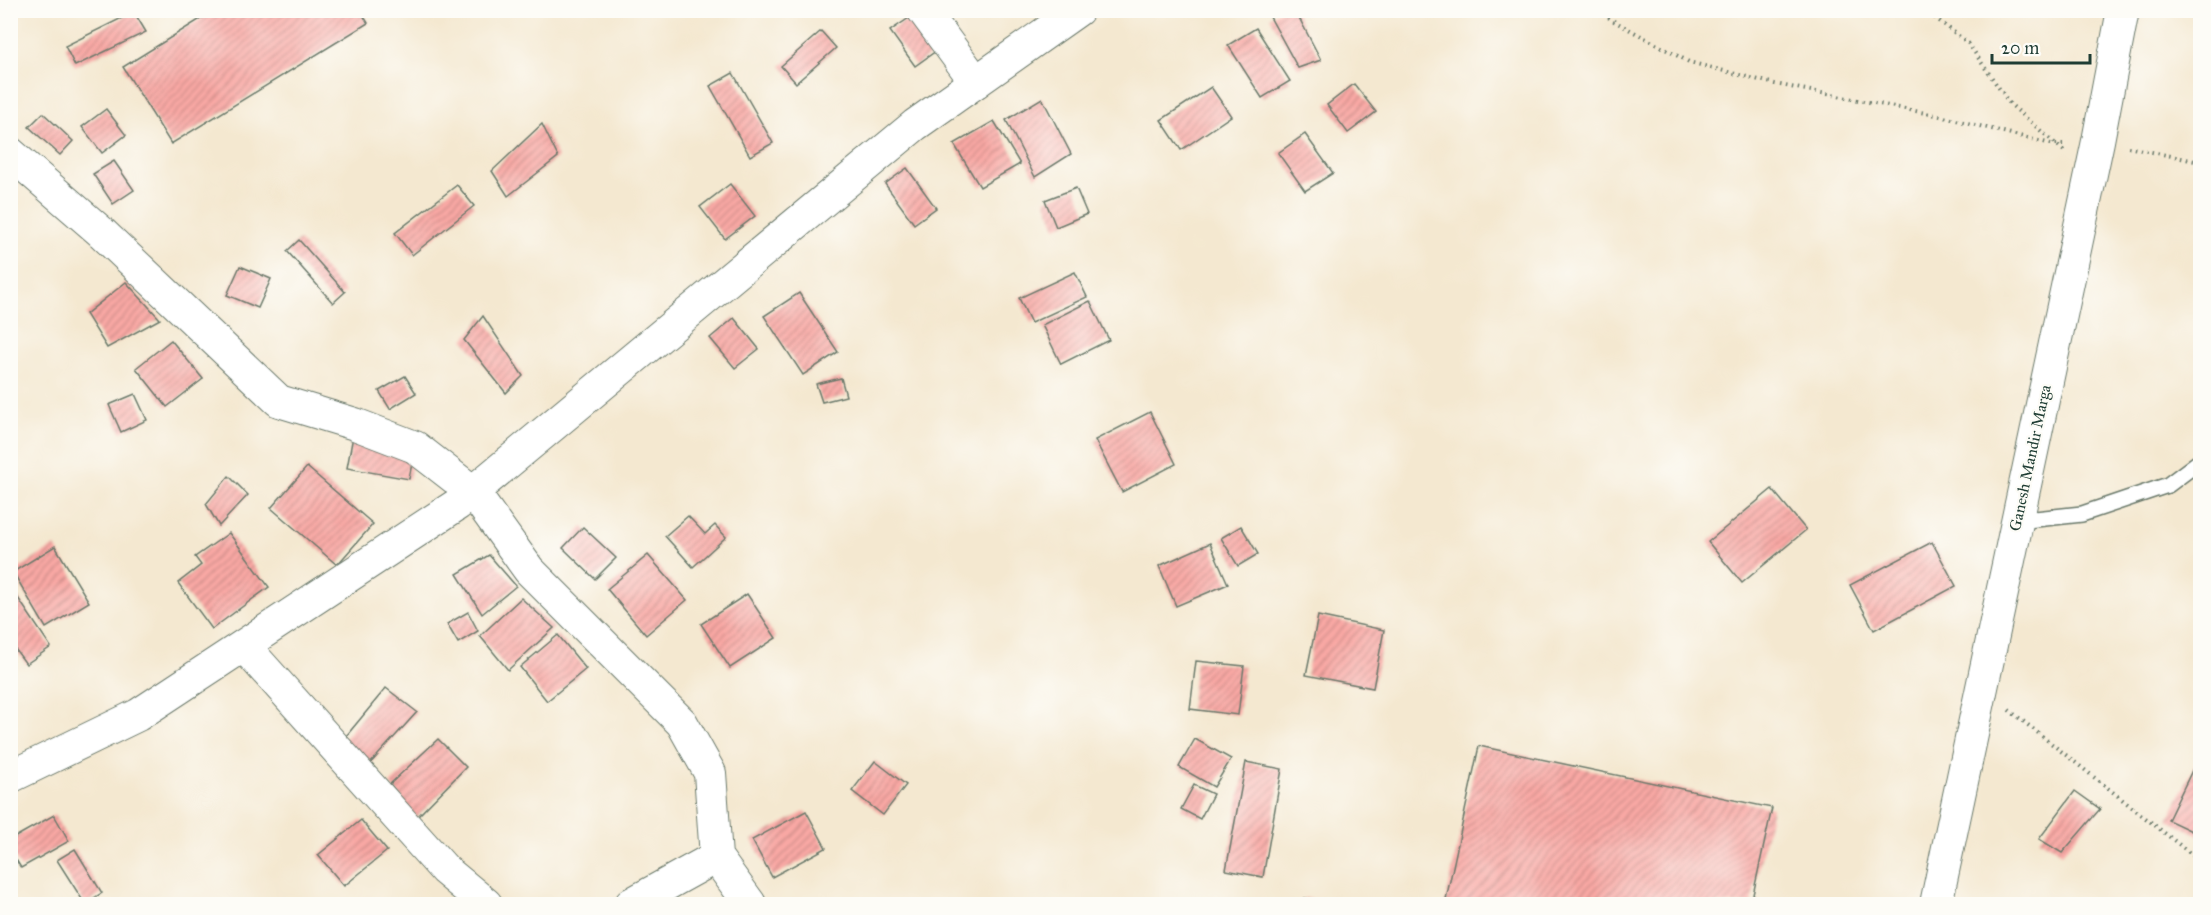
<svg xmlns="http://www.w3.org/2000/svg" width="2211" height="915" font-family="'IM FELL Great Primer',serif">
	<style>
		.building { fill: url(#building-hatch) }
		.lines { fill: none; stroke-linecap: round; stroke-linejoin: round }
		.service-casing { stroke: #6a796b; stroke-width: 18 }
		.minor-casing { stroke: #6a796b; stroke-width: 34 }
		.path { stroke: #6a796b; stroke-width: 4; stroke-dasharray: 1.5 4.5; stroke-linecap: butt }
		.service { stroke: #fff; stroke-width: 15 }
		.minor { stroke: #fff; stroke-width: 32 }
		.labels { text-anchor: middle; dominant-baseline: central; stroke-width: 4.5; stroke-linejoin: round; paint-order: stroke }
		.street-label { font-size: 16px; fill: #1f3d34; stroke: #fdfcf7 }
	</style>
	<defs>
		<pattern id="building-hatch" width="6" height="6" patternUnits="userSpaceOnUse" patternTransform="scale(1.5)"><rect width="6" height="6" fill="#f9a8a4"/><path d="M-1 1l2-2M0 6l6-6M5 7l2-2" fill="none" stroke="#c98a86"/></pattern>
	</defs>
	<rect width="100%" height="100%" fill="#fdfcf7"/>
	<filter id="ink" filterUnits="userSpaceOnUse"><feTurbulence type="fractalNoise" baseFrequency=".0167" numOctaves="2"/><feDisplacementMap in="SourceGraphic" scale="12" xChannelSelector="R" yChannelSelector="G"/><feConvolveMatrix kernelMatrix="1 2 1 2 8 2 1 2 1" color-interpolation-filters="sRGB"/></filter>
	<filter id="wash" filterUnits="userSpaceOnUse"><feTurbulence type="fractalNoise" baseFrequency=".008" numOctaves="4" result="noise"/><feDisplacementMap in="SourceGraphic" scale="24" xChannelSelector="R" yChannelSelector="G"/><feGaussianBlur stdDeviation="1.35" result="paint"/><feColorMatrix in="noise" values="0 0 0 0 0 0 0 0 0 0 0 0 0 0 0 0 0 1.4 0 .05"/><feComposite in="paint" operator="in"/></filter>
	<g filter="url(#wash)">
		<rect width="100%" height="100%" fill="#f4e8d0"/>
		<g id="blocks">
			<g class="building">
				<polygon points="215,10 360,10 368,23 171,144 123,67"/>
				<polygon points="1281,10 1295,10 1321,60 1298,68 1270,17"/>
				<polygon points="134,12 146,32 75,66 65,46"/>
				<polygon points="915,14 940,48 915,66 890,31"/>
				<polygon points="1256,28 1290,81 1262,98 1228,45"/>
				<polygon points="821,31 836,48 796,83 781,66"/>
				<polygon points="733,73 773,143 750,156 710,86"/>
				<polygon points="1354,84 1376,112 1348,133 1327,105"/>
				<polygon points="1211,87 1231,116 1181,150 1161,120"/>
				<polygon points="1042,98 1071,154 1035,177 1006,120"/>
				<polygon points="106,109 126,135 102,153 82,127"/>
				<polygon points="43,113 73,141 60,155 29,127"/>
				<polygon points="994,121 1020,164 980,187 954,144"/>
				<polygon points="542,124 558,157 508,196 492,171"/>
				<polygon points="1305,134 1333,173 1305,191 1278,153"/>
				<polygon points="114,161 134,190 113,204 93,174"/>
				<polygon points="907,168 936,208 914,224 885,184"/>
				<polygon points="730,184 755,216 725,239 700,207"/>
				<polygon points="457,185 474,206 412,255 395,233"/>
				<polygon points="1076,188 1087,214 1056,227 1045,200"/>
				<polygon points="299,240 345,292 333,303 287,251"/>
				<polygon points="240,266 271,279 258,308 227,295"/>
				<polygon points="1075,272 1087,297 1031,323 1019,298"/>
				<polygon points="126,282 160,319 107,348 86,314"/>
				<polygon points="799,293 838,352 803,375 764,316"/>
				<polygon points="1090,301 1109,340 1061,364 1042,325"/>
				<polygon points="483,316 523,376 506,393 464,340"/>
				<polygon points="734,318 759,349 735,368 710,338"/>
				<polygon points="171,340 203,379 167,407 136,368"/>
				<polygon points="405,376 416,393 390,409 379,391"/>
				<polygon points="841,378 846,396 822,402 816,384"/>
				<polygon points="135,394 147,420 121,432 109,405"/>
				<polygon points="1150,412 1176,464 1122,492 1095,440"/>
				<polygon points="353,436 415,447 409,479 347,468"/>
				<polygon points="307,467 373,524 337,565 271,508"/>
				<polygon points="229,476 248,495 219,526 206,504"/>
				<polygon points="1772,489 1806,530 1742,583 1708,542"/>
				<polygon points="688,516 705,534 715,525 726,537 693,567 665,536"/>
				<polygon points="1241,526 1258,554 1238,566 1221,538"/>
				<polygon points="583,527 616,558 595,579 563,548"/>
				<polygon points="229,533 269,587 212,629 178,583 201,565 195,557"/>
				<polygon points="1932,542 1956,586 1874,630 1850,585"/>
				<polygon points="1210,543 1228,584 1176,606 1159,566"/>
				<polygon points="55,546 89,602 46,628 13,572"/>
				<polygon points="489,555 516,586 482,614 457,574"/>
				<polygon points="648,555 687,600 646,635 607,589"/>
				<polygon points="10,586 51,647 26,664 10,642"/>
				<polygon points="747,594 776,638 730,668 701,624"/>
				<polygon points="521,598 554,628 508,670 480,636"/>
				<polygon points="468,612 478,631 458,643 447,624"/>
				<polygon points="1318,616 1384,630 1373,688 1306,675"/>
				<polygon points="558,635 586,669 547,701 520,667"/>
				<polygon points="1196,661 1244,666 1238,715 1190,709"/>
				<polygon points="386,688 417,712 368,766 342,741"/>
				<polygon points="438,739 466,767 416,818 390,784"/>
				<polygon points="1195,739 1231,759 1214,787 1179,767"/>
				<polygon points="1479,746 1772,808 1751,904 1445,904"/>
				<polygon points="2200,754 2200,835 2168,820"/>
				<polygon points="875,761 906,785 883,815 852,791"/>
				<polygon points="1246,762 1282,769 1263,877 1226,870"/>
				<polygon points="1194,785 1213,794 1200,819 1181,809"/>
				<polygon points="2075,791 2100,809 2062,853 2039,839"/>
				<polygon points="806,811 826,848 772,877 752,840"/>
				<polygon points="54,815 69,841 21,868 10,850 10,840"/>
				<polygon points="361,820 387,851 344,886 318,855"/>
				<polygon points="75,849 102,893 85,904 57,860"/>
				<polygon points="1304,898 1331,903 1331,904 1302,904"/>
			</g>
		</g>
	</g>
	<g filter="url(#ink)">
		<use href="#blocks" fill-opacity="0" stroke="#6a796b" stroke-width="1.5"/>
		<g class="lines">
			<defs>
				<polyline id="service" points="2017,521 2082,514 2168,485 2200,461"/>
				<g id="minor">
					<polyline points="923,10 976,82"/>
					<polyline points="10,153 100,231 279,401 355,424 415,447 473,492 529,570 682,723 710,773 716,857 750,904"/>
					<polyline points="244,646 445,870 486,904"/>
					<polyline points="10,777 138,715 458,504 915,125 1078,10"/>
					<polyline points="631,904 716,857"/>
					<polyline points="1936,904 2098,141 2123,10"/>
				</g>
			</defs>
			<use href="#service" class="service-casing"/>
			<use href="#minor" class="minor-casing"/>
			<g class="path">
				<polyline points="1599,10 1612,20 1689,62 1775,84 1936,115 2051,144 2064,144"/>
				<polyline points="1925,10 1968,43 2010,104 2064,151"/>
				<polyline points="2128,147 2200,162"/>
				<polyline points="2009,710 2200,861"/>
			</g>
			<use href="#service" class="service"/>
			<use href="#minor" class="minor"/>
		</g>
	</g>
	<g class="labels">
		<g class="street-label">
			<text transform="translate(2030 458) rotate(-78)">Ganesh Mandir Marga</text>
		</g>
	</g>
	<rect width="2211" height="915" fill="none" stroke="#fdfcf7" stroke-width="36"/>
	<path d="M1992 54v9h98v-9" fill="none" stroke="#1f3d34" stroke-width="3"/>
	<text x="2001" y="54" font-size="18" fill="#1f3d34" stroke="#fdfcf7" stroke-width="4.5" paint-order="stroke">20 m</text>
</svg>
